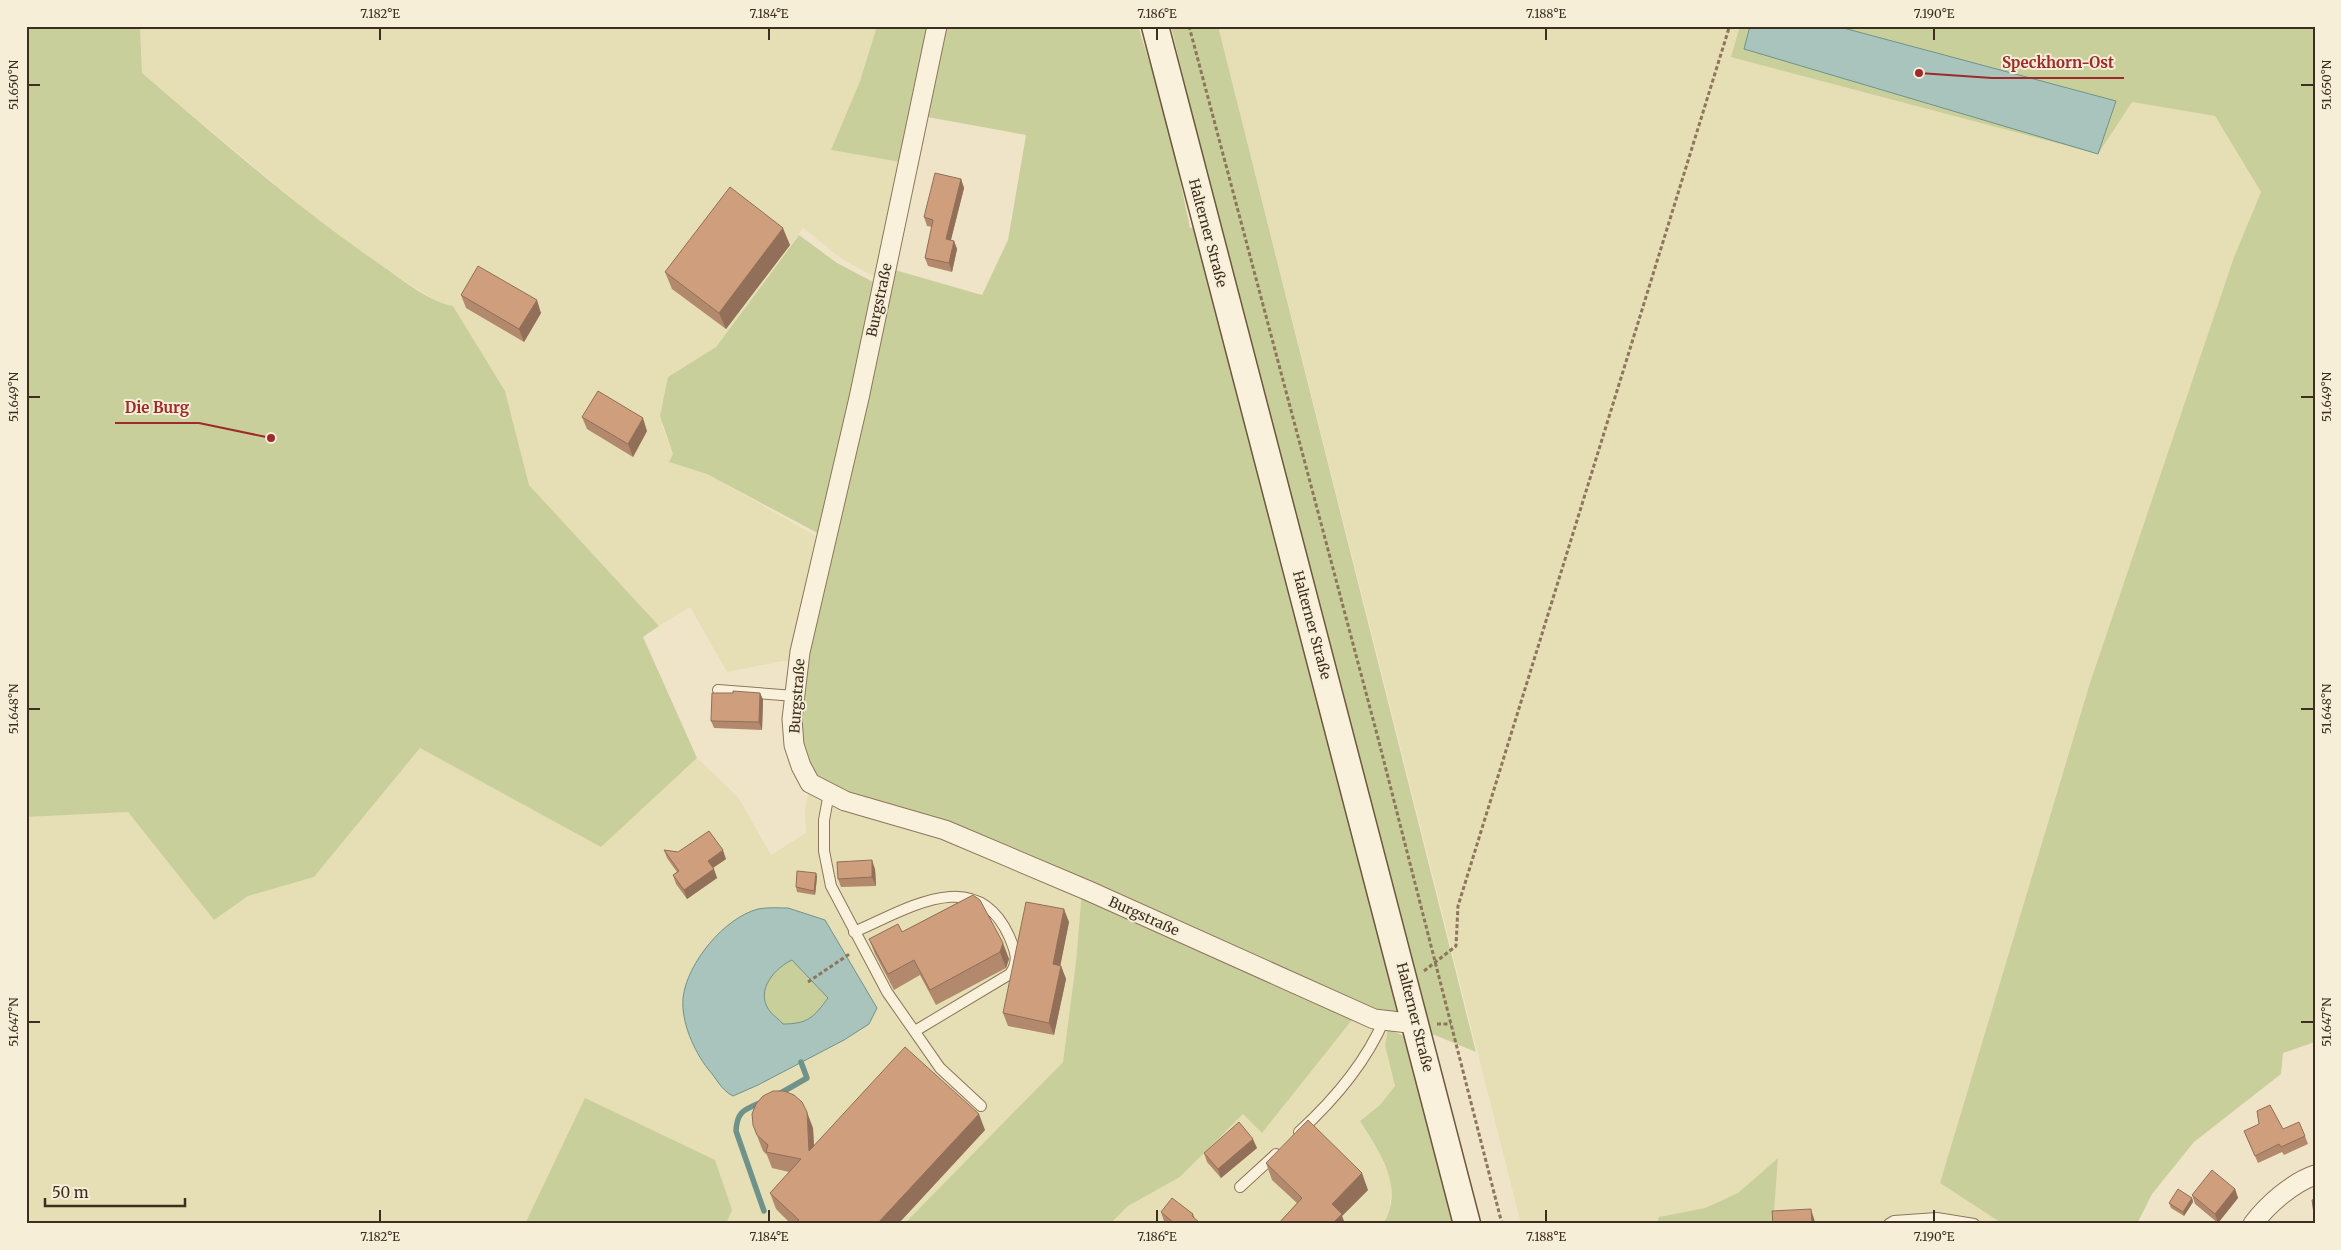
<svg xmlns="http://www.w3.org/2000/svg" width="2341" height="1250" font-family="Merriweather,serif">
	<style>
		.farmland { fill: #e6deb5 }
		.green { fill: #c9cf9b }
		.water { fill: #a9c4bc; stroke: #6f938a; fill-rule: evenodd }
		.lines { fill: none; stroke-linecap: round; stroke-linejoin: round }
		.stream { stroke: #6f938a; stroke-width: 5.5 }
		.lane-casing { stroke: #8d765c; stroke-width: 12 }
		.street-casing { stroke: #8d765c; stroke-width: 21 }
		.secondary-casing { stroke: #6f573f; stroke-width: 29 }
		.path { stroke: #8d765c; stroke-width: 3; stroke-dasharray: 4 2.5; stroke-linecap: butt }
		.lane { stroke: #faf1dc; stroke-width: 10 }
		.street { stroke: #faf1dc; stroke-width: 19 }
		.secondary { stroke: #faf1dc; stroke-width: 26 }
		.wall { fill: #b2896c }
		.shaded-wall { fill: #916f58 }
		.building { fill: #cf9f7d; stroke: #916f58 }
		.ticks { fill: none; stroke: #3d2e20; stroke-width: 2 }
		.labels { text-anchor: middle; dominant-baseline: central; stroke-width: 4; stroke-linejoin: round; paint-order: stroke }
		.street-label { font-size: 14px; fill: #3d2e20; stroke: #f7eed8 }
		.leader { fill: none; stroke: #9e2a2b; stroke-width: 2 }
		.callout-dot { fill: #9e2a2b; stroke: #f7eed8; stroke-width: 2 }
		.callout-label { font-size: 15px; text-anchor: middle; font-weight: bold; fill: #9e2a2b; stroke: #f7eed8; stroke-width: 4; stroke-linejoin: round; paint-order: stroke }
		.neatline { fill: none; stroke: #3d2e20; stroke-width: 2 }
		.ticks-label { font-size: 12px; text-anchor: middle; fill: #3d2e20 }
	</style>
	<rect width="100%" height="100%" fill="#f0e4c8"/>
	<g class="farmland">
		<polygon points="140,26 877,26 860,81 831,150 906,163 882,281 842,259 803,228 716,347 668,377 662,426 673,454 669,462 707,474 825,541 797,662 783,661 727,672 690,607 659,626 529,485 505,391 453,306 441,304 403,280 332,232 142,73"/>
		<polygon points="1218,26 1740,26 1731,57 2132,102 2215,116 2261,192 2234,257 2089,686 1940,1183 2003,1224 1773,1224 1777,1159 1738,1193 1705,1208 1660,1217 1657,1224 1521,1224"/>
		<polygon points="420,748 601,847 697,758 738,797 771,855 806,833 805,811 810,784 1082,891 1076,962 1063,1062 904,1224 26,1224 26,817 128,812 214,920 248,896 314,877"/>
		<polygon points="1356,1015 1388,1029 1385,1045 1395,1086 1380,1105 1360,1121 1379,1152 1392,1184 1389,1214 1383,1224 1110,1224 1128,1206 1180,1177 1243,1113 1263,1132"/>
	</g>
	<g class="green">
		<path d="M26,26H140L142,73C220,139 297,208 381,265C403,280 427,301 453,306L505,391L529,485L659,626L643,637L697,758L601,847L420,748L314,877L248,896L214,920L128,812L26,817Z"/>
		<polygon points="877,26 935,26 906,163 831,150 860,81"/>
		<polygon points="941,26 1138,26 1167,118 1190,228 1219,224 1171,26 1218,26 1476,1052 811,780 803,765 797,696 888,268 982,295 1008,240 1026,135 922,116"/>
		<polygon points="1740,26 2315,26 2315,1042 2283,1053 2281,1074 2194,1142 2152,1194 2137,1224 2003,1224 1940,1183 2089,686 2234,257 2261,192 2215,116 2132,102 2098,154 1731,57"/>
		<polygon points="799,235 837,263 879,285 823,536 707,474 669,462 673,454 660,416 668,377 716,347"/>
		<polygon points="1082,891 1356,1015 1262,1133 1243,1114 1180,1177 1128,1206 1110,1224 904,1224 1063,1062 1076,962"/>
		<path d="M792,960L828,998C814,1017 808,1024 783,1024C778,1019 772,1015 768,1010C755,989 775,968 792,960Z"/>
		<path d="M1388,1029L1417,1042L1453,1224H1383C1406,1189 1379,1151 1360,1121L1380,1105L1395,1086L1385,1045Z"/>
		<polygon points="585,1098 715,1160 732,1210 726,1224 525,1224"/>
		<polygon points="1778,1158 1773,1224 1657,1224 1659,1217 1705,1208 1738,1193"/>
	</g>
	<g class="water">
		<polygon points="1750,26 1836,26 2116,101 2098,154 1744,49"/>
		<path d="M788,908L825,920L877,1008L869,1024L844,1040L758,1085L733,1096C721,1090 717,1079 708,1069C694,1051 681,1022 683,998C687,963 724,918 758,909C768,907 779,908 788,908ZM792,960L828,998C814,1017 808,1024 783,1024C779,1019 772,1015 769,1010C755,990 775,968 792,960Z"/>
	</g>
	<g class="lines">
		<g class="stream">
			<polyline points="779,1094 807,1078 801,1062"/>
			<path d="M762,1102C744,1110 737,1111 736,1131L764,1211"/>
		</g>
		<defs>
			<g id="lane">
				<polyline points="718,690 795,696"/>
				<polyline points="829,793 824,820 824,851 831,886 887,992 940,1068 981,1106"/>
				<path d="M854,932C906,910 976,863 1009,936C1015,950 1020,961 1010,974L915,1031"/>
				<path d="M1299,1132C1334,1100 1365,1064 1384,1020"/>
				<polyline points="1240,1187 1276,1154"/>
				<polyline points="1889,1224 1894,1221 1937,1218 1974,1224"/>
			</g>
			<g id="street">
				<polyline points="937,26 859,398 800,652 792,719 794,745 801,766 810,783 845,801 945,830 1089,891 1374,1019 1417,1024"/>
				<path d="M2253,1224C2267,1205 2292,1183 2315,1175"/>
			</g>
			<polyline id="secondary" points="1155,26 1467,1224"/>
		</defs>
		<use href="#lane" class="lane-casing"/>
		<use href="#street" class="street-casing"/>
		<use href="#secondary" class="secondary-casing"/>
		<g class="path">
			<polyline points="1189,26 1378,738 1502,1224"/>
			<polyline points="1424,971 1456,946 1458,906 1729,28"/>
			<polyline points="808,982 851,953"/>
			<polyline points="1437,1024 1451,1024"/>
		</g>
		<use href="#lane" class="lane"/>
		<use href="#street" class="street"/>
		<use href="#secondary" class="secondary"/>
	</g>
	<g class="wall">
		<polygon points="961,179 964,188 951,240 954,241 957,249 952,272 928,266 925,258 932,227 927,226 924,217"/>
		<polygon points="790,245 726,329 672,289 665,272"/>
		<polygon points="461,295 541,313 524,342 466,308"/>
		<polygon points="582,417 647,431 633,457 587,429"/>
		<polygon points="733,693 760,693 763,700 762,730 714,728 711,721"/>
		<polygon points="664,850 726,859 713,868 717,878 687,899 676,884 673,875 677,872 667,858"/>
		<polygon points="875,869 876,886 841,887 838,879"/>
		<polygon points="816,873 817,877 815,895 797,892 796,887"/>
		<polygon points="973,895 1009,959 1006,968 936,1005 920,975 894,990 875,954 869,939 902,932"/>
		<polygon points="1069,922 1060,966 1061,966 1066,979 1054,1035 1008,1026 1003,1013"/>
		<polygon points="753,1125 813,1128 814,1146 985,1130 898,1224 791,1224 776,1209 770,1193 789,1172 772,1168 767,1155 763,1151 759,1141"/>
		<polygon points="2283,1129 2305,1136 2308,1144 2284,1155 2282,1152 2258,1163 2244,1131"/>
		<polygon points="1257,1148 1221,1178 1207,1162 1204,1153"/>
		<polygon points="1266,1163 1368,1190 1342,1216 1345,1224 1278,1224 1297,1203 1272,1180"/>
		<polygon points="2235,1189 2238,1198 2218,1223 2195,1204 2192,1195"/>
		<polygon points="2192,1198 2193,1202 2184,1216 2171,1208 2169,1203"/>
		<polygon points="1161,1212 1193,1214 1195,1219 1201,1224 1167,1224 1164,1221"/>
	</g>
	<g class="shaded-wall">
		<polygon points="961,179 964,188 949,247 946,239"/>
		<polygon points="783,228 790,245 726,329 719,313"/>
		<polygon points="954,241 957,249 952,272 949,263"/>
		<polygon points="537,300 541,313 524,342 519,329"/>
		<polygon points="643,418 647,431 633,457 628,444"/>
		<polygon points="760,693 763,700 762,730 759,722"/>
		<polygon points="723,850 726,859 711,869 708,861"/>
		<polygon points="872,860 875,869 876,886 872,877"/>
		<polygon points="714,869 717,878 687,899 684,890"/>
		<polygon points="816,873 817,877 815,895 814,891"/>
		<polygon points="1064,909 1069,922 1058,977 1053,964"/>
		<polygon points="1003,943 1009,959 1006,968 1000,952"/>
		<polygon points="1061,966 1066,979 1054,1035 1049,1023"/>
		<polygon points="807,1112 813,1128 815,1167 809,1151"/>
		<polygon points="979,1114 985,1130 898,1224 877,1224"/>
		<polygon points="1253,1139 1257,1148 1221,1178 1218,1169"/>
		<polygon points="1362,1173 1368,1190 1342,1216 1345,1224 1332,1224 1332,1204"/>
		<polygon points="2235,1189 2238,1198 2218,1223 2215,1214"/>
		<polygon points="2192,1198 2193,1202 2184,1216 2183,1212"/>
		<polygon points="1811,1209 1815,1222 1816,1224 1812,1224"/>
	</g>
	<g class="building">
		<polygon points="935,173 961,179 946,239 954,241 949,263 925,258 933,220 924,217"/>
		<polygon points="730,187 783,228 719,313 665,272"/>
		<polygon points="478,266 537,300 519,329 461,295"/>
		<polygon points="598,391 643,418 628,444 582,417"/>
		<polygon points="733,691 760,693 759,722 711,721 712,693 733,693"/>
		<polygon points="709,831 723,850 708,861 714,869 684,890 673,875 679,871 664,850 678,852"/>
		<polygon points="872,860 872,877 838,879 837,862"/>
		<polygon points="797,871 816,873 814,891 796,887"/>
		<polygon points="973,895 980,900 1003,943 1000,952 930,990 914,960 888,974 869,939 898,924 902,932"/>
		<polygon points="1026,902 1064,909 1053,964 1061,966 1049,1023 1003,1013"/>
		<polygon points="905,1047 979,1114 877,1224 794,1224 799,1220 770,1193 801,1159 766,1152 768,1145 757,1135 753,1125 752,1114 756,1104 763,1096 773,1091 784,1091 794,1095 802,1102 807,1112 809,1151"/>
		<polygon points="2270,1105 2283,1129 2299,1122 2305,1136 2281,1147 2279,1144 2255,1156 2244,1131 2259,1124 2257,1111"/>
		<polygon points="1308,1120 1362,1173 1332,1204 1342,1214 1332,1224 1278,1224 1302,1198 1266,1163"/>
		<polygon points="1239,1122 1253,1139 1218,1169 1204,1153"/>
		<polygon points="2212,1170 2235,1189 2215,1214 2192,1195"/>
		<polygon points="2178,1189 2192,1198 2183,1212 2169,1203"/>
		<polygon points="1172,1198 1193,1214 1192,1216 1200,1223 1200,1224 1175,1224 1161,1212"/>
		<polygon points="2315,1199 2315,1220 2312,1200"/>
		<polygon points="1811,1209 1812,1224 1773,1224 1772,1211"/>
	</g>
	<path class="ticks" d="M380,28V40M769,28V40M1157,28V40M1546,28V40M1934,28V40M28,85H40M2301,85H2314M28,397H40M2301,397H2314M28,709H40M2301,709H2314M28,1022H40M2301,1022H2314M380,1210V1222M769,1210V1222M1157,1210V1222M1546,1210V1222M1934,1210V1222"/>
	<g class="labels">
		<g class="street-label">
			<text transform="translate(1208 233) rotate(75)">Halterner Straße</text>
			<text transform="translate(879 300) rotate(-78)">Burgstraße</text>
			<text transform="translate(1312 625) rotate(75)">Halterner Straße</text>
			<text transform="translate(797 696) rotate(-86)">Burgstraße</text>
			<text transform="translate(1144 916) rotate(24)">Burgstraße</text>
			<text transform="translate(1415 1017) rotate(76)">Halterner Straße</text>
		</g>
	</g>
	<path class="leader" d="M1919 73L1992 78H2124M271 438L199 423H115"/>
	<g class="callout-dot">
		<circle cx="1919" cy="73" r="5"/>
		<circle cx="271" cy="438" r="5"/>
	</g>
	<g class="callout-label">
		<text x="2058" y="68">Speckhorn-Ost</text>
		<text x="157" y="413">Die Burg</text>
	</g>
	<rect width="2341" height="1250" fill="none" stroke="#f7eed8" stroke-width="55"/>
	<path d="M45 1198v8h140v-8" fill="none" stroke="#3d2e20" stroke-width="2.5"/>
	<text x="52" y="1198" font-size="15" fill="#3d2e20" stroke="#f7eed8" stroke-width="4" paint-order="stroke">50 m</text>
	<rect x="28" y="28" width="2286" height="1194" class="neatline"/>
	<g class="ticks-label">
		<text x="380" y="18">7.182°E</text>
		<text x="769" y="18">7.184°E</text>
		<text x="1157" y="18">7.186°E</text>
		<text x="1546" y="18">7.188°E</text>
		<text x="1934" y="18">7.190°E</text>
		<text transform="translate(14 85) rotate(-90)" y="4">51.650°N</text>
		<text transform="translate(2327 85) rotate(-90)" y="4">51.650°N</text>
		<text transform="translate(14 397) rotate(-90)" y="4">51.649°N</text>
		<text transform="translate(2327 397) rotate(-90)" y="4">51.649°N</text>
		<text transform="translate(14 709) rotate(-90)" y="4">51.648°N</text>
		<text transform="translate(2327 709) rotate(-90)" y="4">51.648°N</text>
		<text transform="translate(14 1022) rotate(-90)" y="4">51.647°N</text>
		<text transform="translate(2327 1022) rotate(-90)" y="4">51.647°N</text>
		<text x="380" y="1241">7.182°E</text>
		<text x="769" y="1241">7.184°E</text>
		<text x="1157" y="1241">7.186°E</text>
		<text x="1546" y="1241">7.188°E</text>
		<text x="1934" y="1241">7.190°E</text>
	</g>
</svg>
